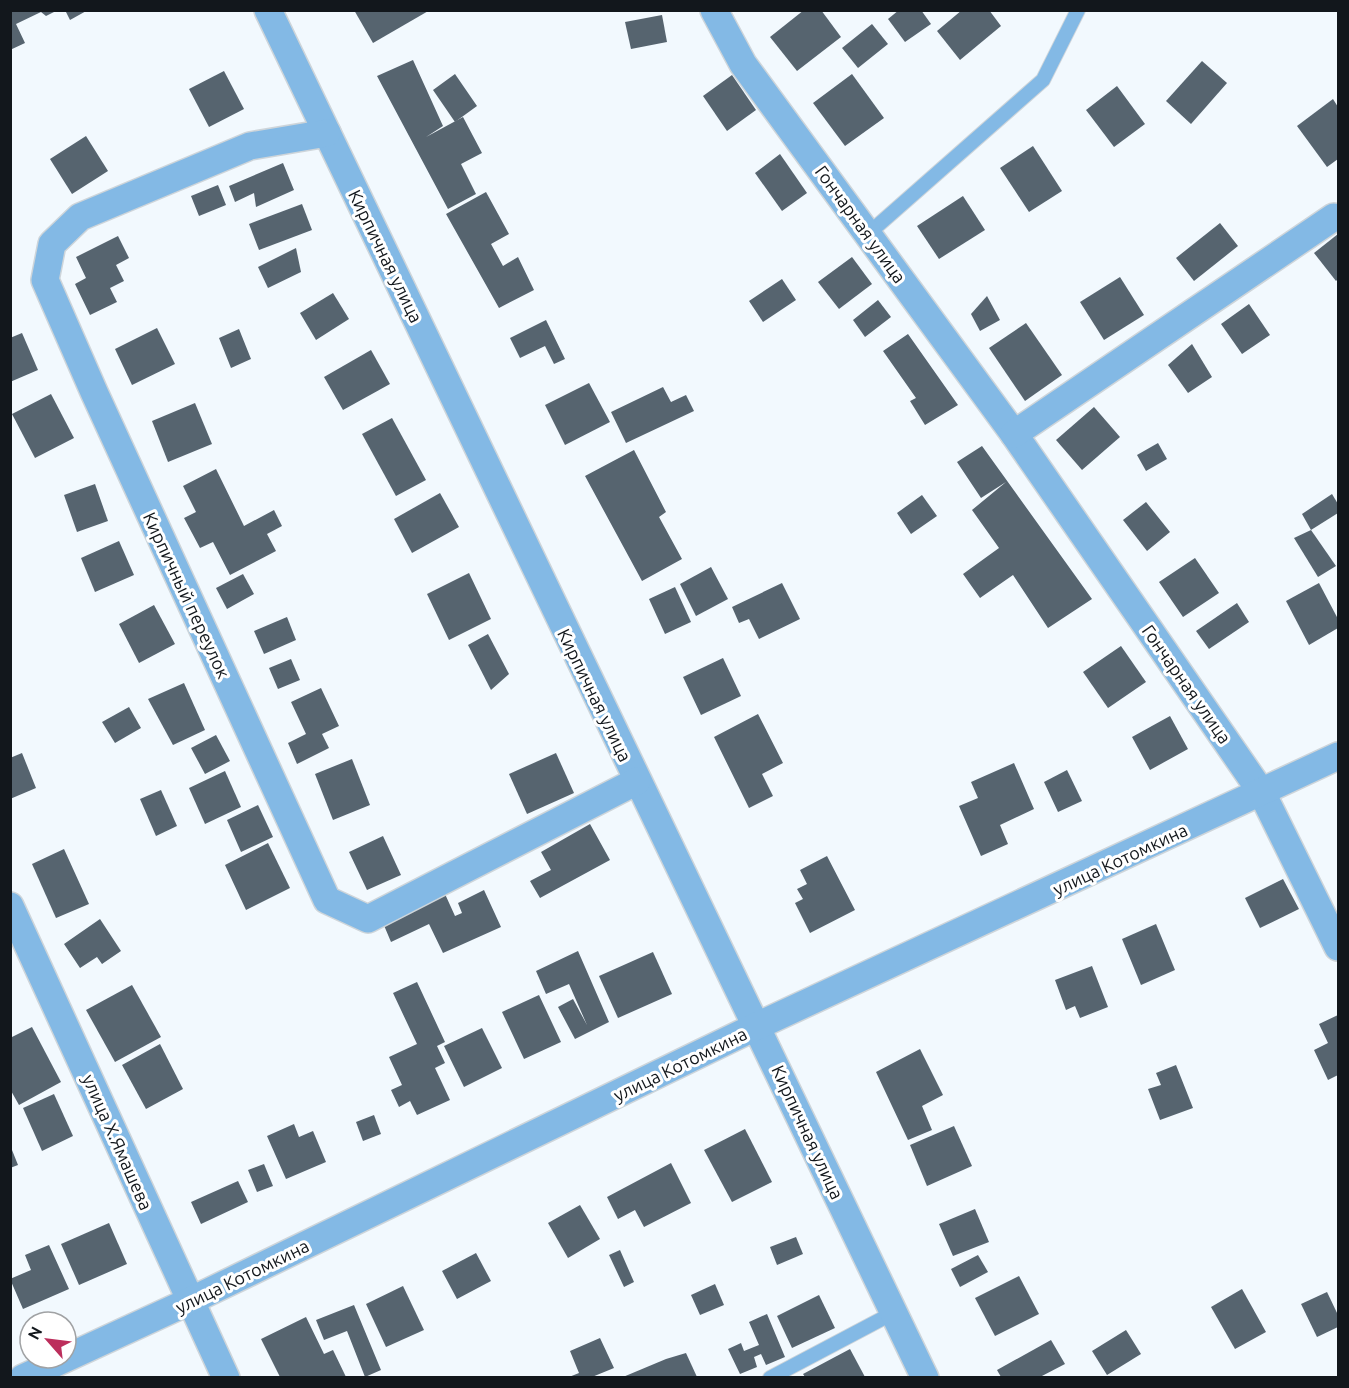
<svg xmlns="http://www.w3.org/2000/svg" width="1349" height="1388" font-family="Ubuntu,sans-serif">
	<style>
		.building { fill: #56646f }
		.lines { fill: none; stroke-linecap: round; stroke-linejoin: round }
		.lane-casing { stroke: #ced5da; stroke-width: 16 }
		.street-casing { stroke: #ced5da; stroke-width: 30 }
		.lane { stroke: #83b9e5; stroke-width: 14 }
		.street { stroke: #83b9e5; stroke-width: 27 }
		.labels { text-anchor: middle; dominant-baseline: central; stroke-width: 6; stroke-linejoin: round; paint-order: stroke }
		.street-label { font-size: 18px; fill: #12171c; stroke: #fff }
	</style>
	<rect width="100%" height="100%" fill="#f2f9fe"/>
	<g class="building">
		<polygon points="10,10 58,10 46,16 41,12 16,24 25,43 10,50"/>
		<polygon points="65,10 88,10 70,20"/>
		<polygon points="354,10 430,10 373,43"/>
		<polygon points="804,10 821,10 841,37 797,71 770,37"/>
		<polygon points="899,10 921,10 931,24 905,42 888,19"/>
		<polygon points="962,10 989,10 1001,26 960,60 937,31"/>
		<polygon points="662,15 667,42 631,49 625,22"/>
		<polygon points="872,24 888,44 858,68 842,48"/>
		<polygon points="413,60 443,126 426,137 463,117 482,153 461,164 476,194 448,209 377,76"/>
		<polygon points="1202,61 1227,83 1191,124 1166,101"/>
		<polygon points="224,71 244,109 209,127 189,89"/>
		<polygon points="455,74 477,106 455,122 433,90"/>
		<polygon points="852,74 884,118 845,146 813,103"/>
		<polygon points="732,75 756,110 727,131 703,96"/>
		<polygon points="1117,86 1145,124 1114,147 1086,110"/>
		<polygon points="1333,99 1338,107 1338,159 1327,167 1297,126"/>
		<polygon points="86,136 108,171 72,194 50,159"/>
		<polygon points="1033,146 1062,191 1029,212 1000,168"/>
		<polygon points="780,154 807,193 782,211 755,173"/>
		<polygon points="283,163 294,190 256,207 254,193 235,202 229,186"/>
		<polygon points="218,185 226,205 199,216 191,196"/>
		<polygon points="486,192 509,234 491,244 503,266 518,257 534,290 499,308 446,214"/>
		<polygon points="963,196 985,230 939,259 917,226"/>
		<polygon points="302,204 312,230 259,250 249,224"/>
		<polygon points="1220,223 1238,246 1194,281 1176,258"/>
		<polygon points="1338,234 1338,279 1336,281 1314,253"/>
		<polygon points="118,236 129,258 116,265 124,281 110,288 117,302 90,315 75,284 86,278 76,257"/>
		<polygon points="296,248 301,272 268,288 258,267"/>
		<polygon points="852,257 872,284 839,309 818,282"/>
		<polygon points="1120,277 1144,315 1104,340 1080,302"/>
		<polygon points="782,279 796,300 763,322 749,301"/>
		<polygon points="333,293 349,319 316,340 300,313"/>
		<polygon points="987,296 1000,320 980,331 971,314"/>
		<polygon points="878,300 891,317 865,337 853,320"/>
		<polygon points="1249,304 1270,335 1242,354 1221,324"/>
		<polygon points="546,320 565,359 554,364 545,346 520,358 510,338"/>
		<polygon points="1026,323 1062,375 1025,401 989,348"/>
		<polygon points="157,328 175,364 132,385 115,349"/>
		<polygon points="239,329 251,359 231,368 219,338"/>
		<polygon points="22,333 38,370 10,382 10,338"/>
		<polygon points="908,334 958,405 925,425 910,401 916,398 883,351"/>
		<polygon points="1192,344 1212,377 1188,393 1168,365"/>
		<polygon points="371,350 390,384 343,410 324,377"/>
		<polygon points="589,383 610,422 565,445 545,405"/>
		<polygon points="663,387 671,402 686,395 694,411 626,443 611,412"/>
		<polygon points="51,394 74,438 35,458 12,414"/>
		<polygon points="195,403 212,444 168,462 152,421"/>
		<polygon points="1094,407 1120,437 1082,470 1056,440"/>
		<polygon points="392,418 426,480 396,496 362,434"/>
		<polygon points="1158,443 1167,459 1146,471 1137,455"/>
		<polygon points="982,446 1092,599 1048,628 1013,575 980,598 963,574 999,548 972,510 1006,482 981,498 957,462"/>
		<polygon points="634,450 666,512 659,517 682,559 642,581 585,476"/>
		<polygon points="216,469 244,526 274,510 282,526 267,534 276,551 230,575 213,542 200,548 184,518 196,512 183,486"/>
		<polygon points="95,484 108,521 77,532 64,495"/>
		<polygon points="440,493 459,527 412,553 394,519"/>
		<polygon points="1332,494 1338,504 1338,513 1311,530 1302,514"/>
		<polygon points="922,495 937,516 911,534 897,513"/>
		<polygon points="1146,502 1170,532 1147,551 1123,520"/>
		<polygon points="1311,530 1336,566 1318,577 1294,538"/>
		<polygon points="119,541 134,575 95,592 81,558"/>
		<polygon points="1195,558 1219,593 1183,617 1159,582"/>
		<polygon points="711,567 728,599 696,616 680,584"/>
		<polygon points="469,573 491,619 449,640 427,594"/>
		<polygon points="243,574 254,594 227,609 216,588"/>
		<polygon points="782,583 800,619 759,639 749,619 739,623 732,607"/>
		<polygon points="1319,583 1338,619 1338,628 1309,645 1286,601"/>
		<polygon points="675,587 691,622 665,634 649,599"/>
		<polygon points="1237,603 1249,622 1209,649 1196,631"/>
		<polygon points="154,605 175,644 139,663 119,624"/>
		<polygon points="287,617 296,640 264,654 254,631"/>
		<polygon points="488,634 509,674 491,690 468,645"/>
		<polygon points="1121,646 1146,682 1108,708 1083,672"/>
		<polygon points="723,658 741,696 701,715 683,677"/>
		<polygon points="291,659 300,680 278,689 269,668"/>
		<polygon points="184,683 205,730 173,745 148,699"/>
		<polygon points="321,688 339,726 322,734 329,748 297,764 288,743 306,734 291,702"/>
		<polygon points="129,707 141,728 115,743 102,722"/>
		<polygon points="758,714 783,763 762,774 773,796 749,808 714,737"/>
		<polygon points="1170,716 1188,749 1150,770 1132,737"/>
		<polygon points="216,735 230,761 205,774 191,748"/>
		<polygon points="22,753 36,788 10,799 10,758"/>
		<polygon points="556,753 574,793 527,814 509,774"/>
		<polygon points="352,759 370,805 333,820 315,774"/>
		<polygon points="1014,763 1034,809 1000,825 1008,844 981,856 959,806 978,798 971,782"/>
		<polygon points="1067,770 1082,801 1058,812 1044,782"/>
		<polygon points="225,771 241,807 205,824 189,788"/>
		<polygon points="161,790 177,826 156,836 140,799"/>
		<polygon points="258,805 273,837 241,852 227,820"/>
		<polygon points="590,824 610,860 540,898 530,881 551,870 541,852"/>
		<polygon points="383,836 401,875 367,890 349,852"/>
		<polygon points="268,843 290,888 246,910 225,865"/>
		<polygon points="64,849 89,904 56,918 32,864"/>
		<polygon points="827,856 855,910 810,933 795,903 803,899 797,889 807,884 800,870"/>
		<polygon points="1283,879 1299,909 1260,928 1245,898"/>
		<polygon points="484,890 501,927 443,953 429,924 391,942 383,923 445,894 455,916 462,913 458,903"/>
		<polygon points="100,919 121,951 102,964 97,957 80,968 64,944"/>
		<polygon points="1156,924 1175,970 1141,985 1122,939"/>
		<polygon points="578,951 609,1022 575,1039 558,1007 573,999 587,1025 569,984 546,994 536,971"/>
		<polygon points="653,952 672,994 618,1018 599,976"/>
		<polygon points="1092,966 1108,1007 1080,1018 1075,1006 1066,1010 1055,980"/>
		<polygon points="417,982 445,1042 437,1046 445,1063 435,1068 450,1100 417,1115 410,1101 399,1107 391,1090 402,1085 389,1057 417,1044 393,993"/>
		<polygon points="132,985 161,1037 115,1062 86,1010"/>
		<polygon points="539,995 561,1042 524,1059 502,1012"/>
		<polygon points="1338,1015 1338,1075 1328,1080 1314,1050 1328,1043 1319,1024"/>
		<polygon points="32,1027 61,1082 19,1105 10,1089 10,1038"/>
		<polygon points="482,1028 502,1068 464,1087 444,1046"/>
		<polygon points="160,1044 183,1089 146,1109 122,1065"/>
		<polygon points="920,1049 943,1095 922,1106 932,1130 908,1140 876,1072"/>
		<polygon points="1176,1065 1193,1108 1160,1120 1148,1089 1161,1085 1156,1073"/>
		<polygon points="54,1094 73,1136 42,1151 23,1108"/>
		<polygon points="374,1115 381,1134 363,1141 356,1122"/>
		<polygon points="294,1124 299,1137 313,1131 326,1162 286,1179 267,1136"/>
		<polygon points="954,1126 972,1166 927,1186 910,1145"/>
		<polygon points="745,1129 772,1182 732,1202 704,1150"/>
		<polygon points="10,1145 18,1165 10,1168"/>
		<polygon points="671,1163 691,1203 644,1227 635,1210 618,1219 607,1197"/>
		<polygon points="264,1164 273,1186 257,1192 248,1170"/>
		<polygon points="238,1181 248,1202 201,1224 191,1202"/>
		<polygon points="580,1205 600,1239 568,1258 548,1223"/>
		<polygon points="975,1209 989,1242 953,1256 939,1224"/>
		<polygon points="109,1223 127,1264 79,1285 61,1244"/>
		<polygon points="796,1237 803,1254 777,1265 770,1247"/>
		<polygon points="49,1245 69,1289 23,1309 10,1279 31,1270 25,1255"/>
		<polygon points="620,1250 634,1282 624,1287 609,1255"/>
		<polygon points="476,1253 491,1281 457,1299 442,1271"/>
		<polygon points="978,1255 988,1272 960,1287 951,1269"/>
		<polygon points="1019,1276 1039,1314 995,1336 975,1298"/>
		<polygon points="715,1284 724,1305 700,1315 691,1295"/>
		<polygon points="403,1286 424,1330 386,1347 366,1304"/>
		<polygon points="1242,1289 1266,1332 1235,1349 1211,1307"/>
		<polygon points="1327,1292 1338,1315 1338,1327 1317,1337 1301,1304"/>
		<polygon points="819,1295 835,1328 792,1348 777,1316"/>
		<polygon points="354,1305 381,1370 365,1377 347,1331 324,1340 316,1320"/>
		<polygon points="767,1314 785,1357 766,1365 761,1354 754,1357 757,1367 740,1374 728,1349 741,1343 744,1351 759,1345 749,1322"/>
		<polygon points="306,1317 324,1354 333,1350 346,1377 280,1377 261,1339"/>
		<polygon points="1126,1330 1141,1354 1107,1375 1092,1351"/>
		<polygon points="600,1338 614,1368 592,1377 569,1377 579,1373 570,1351"/>
		<polygon points="1051,1340 1065,1364 1040,1377 1001,1377 997,1370"/>
		<polygon points="850,1349 865,1377 805,1377 803,1374"/>
		<polygon points="686,1353 697,1377 623,1377 666,1359"/>
	</g>
	<g class="lines">
		<defs>
			<g id="lane">
				<polyline points="868,234 1043,80 1078,10"/>
				<polyline points="770,1378 893,1313"/>
			</g>
			<g id="street">
				<polyline points="268,10 925,1378"/>
				<polyline points="714,10 743,64 1014,434 1262,793 1338,947"/>
				<polyline points="327,133 250,146 80,217 52,244 45,280 94,392 327,900 368,919 637,781"/>
				<polyline points="1014,434 1334,217 1338,218"/>
				<polyline points="10,906 226,1378"/>
				<polyline points="23,1378 190,1301 757,1026 1338,756"/>
			</g>
		</defs>
		<use href="#lane" class="lane-casing"/>
		<use href="#street" class="street-casing"/>
		<use href="#lane" class="lane"/>
		<use href="#street" class="street"/>
	</g>
	<g class="labels">
		<g class="street-label">
			<text transform="translate(861 224) rotate(54)">Гончарная улица</text>
			<text transform="translate(386 256) rotate(64)">Кирпичная улица</text>
			<text transform="translate(187 595) rotate(65)">Кирпичный переулок</text>
			<text transform="translate(1187 684) rotate(55)">Гончарная улица</text>
			<text transform="translate(595 695) rotate(64)">Кирпичная улица</text>
			<text transform="translate(1120 859) rotate(-25)">улица Котомкина</text>
			<text transform="translate(680 1064) rotate(-26)">улица Котомкина</text>
			<text transform="translate(808 1132) rotate(65)">Кирпичная улица</text>
			<text transform="translate(118 1142) rotate(66)">улица Х.Ямашева</text>
			<text transform="translate(242 1276) rotate(-26)">улица Котомкина</text>
		</g>
	</g>
	<rect width="1349" height="1388" fill="none" stroke="#12171c" stroke-width="24"/>
	<g transform="translate(48 1340) rotate(298)"><circle r="28" fill="#ffffff" stroke="#a0a2a4" stroke-width="1.5"/>
	<path d="M0-4.5L10 22L0 15L-10 22Z" fill="#bc2e5c"/>
	<text y="-9" font-size="16" font-weight="bold" text-anchor="middle" fill="#12171c">N</text>
	</g>
</svg>
